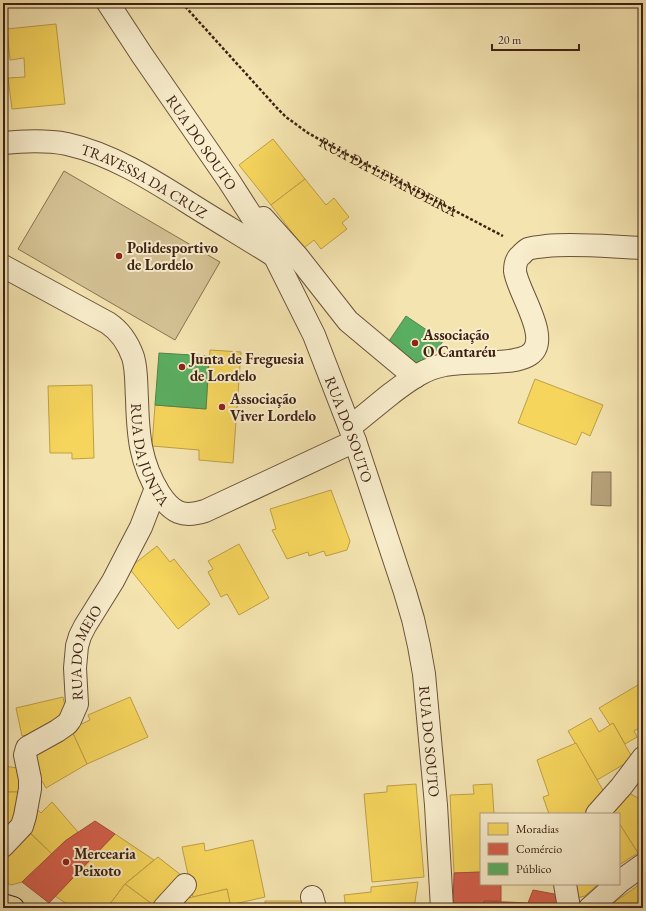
<svg xmlns="http://www.w3.org/2000/svg" width="646" height="911" font-family="'EB Garamond',serif">
	<style>
		.green { fill: #d5c395; stroke: #897254 }
		.water { fill: #b6a27b; stroke: #866e52 }
		.homes { fill: #f6d55c; stroke: #be9f46 }
		.shops { fill: #d6604d; stroke: #a84d3c }
		.public { fill: #5aae61; stroke: #51844a }
		.lines { fill: none; stroke-linecap: round; stroke-linejoin: round }
		.minor-casing { stroke: #6b523b; stroke-width: 24 }
		.major-casing { stroke: #3d2114; stroke-width: 24 }
		.path { stroke: #3d2114; stroke-width: 2.5; stroke-dasharray: 3 2; stroke-linecap: butt }
		.minor { stroke: #f8edcc; stroke-width: 22 }
		.major { stroke: #f4e4b0; stroke-width: 22 }
		.poi-dot { fill: #8f2418; stroke: #f8edcc; stroke-width: 1.5 }
		.labels { text-anchor: middle; dominant-baseline: central; stroke-width: 4; stroke-linejoin: round; paint-order: stroke }
		.street-label { font-size: 15px; fill: #3d2114; stroke: #f8edcc }
		.poi-label { font-size: 15px; font-weight: bold; fill: #3d2114; stroke: #f8edcc; text-anchor: start }
	</style>
	<rect width="100%" height="100%" fill="#f4e4b0"/>
	<filter id="stains"><feTurbulence type="fractalNoise" baseFrequency=".005" numOctaves="4"/><feColorMatrix values="0 0 0 0 .2 0 0 0 0 .09 0 0 0 0 .02 0 0 0 .5 -.17"/></filter>
	<radialGradient id="worn" r=".72"><stop offset=".6" stop-color="#630" stop-opacity="0"/><stop offset="1" stop-color="#630" stop-opacity=".3"/></radialGradient>
	<polygon class="green" points="64,171 220,262 175,340 18,249"/>
	<polygon class="water" points="592,472 611,472 611,506 591,505"/>
	<g class="homes">
		<polygon points="56,24 65,104 12,109 8,78 25,77 24,58 10,60 7,29"/>
		<polygon points="273,139 305,179 271,205 239,165"/>
		<polygon points="305,179 326,205 334,198 349,217 342,223 347,229 321,249 314,240 304,248 271,205"/>
		<polygon points="210,350 241,352 233,463 199,460 199,450 152,446 155,405 206,409"/>
		<polygon points="535,379 603,405 590,436 582,432 576,445 518,423"/>
		<polygon points="92,385 94,458 72,459 72,453 50,453 48,386"/>
		<polygon points="331,490 350,541 347,550 326,556 324,551 309,556 308,552 287,559 272,530 276,529 270,509"/>
		<polygon points="239,544 269,598 239,615 227,594 221,597 208,572 213,569 208,561"/>
		<polygon points="157,546 170,562 174,559 210,604 178,629 129,568"/>
		<polygon points="643,682 643,726 634,731 637,737 625,744 613,723 610,725 599,708"/>
		<polygon points="3,693 7,708 3,709"/>
		<polygon points="63,697 67,716 53,729 22,736 16,708"/>
		<polygon points="130,697 148,737 87,764 71,729 90,720 88,715"/>
		<polygon points="3,715 6,728 3,728"/>
		<polygon points="591,718 599,732 613,723 633,759 597,780 568,731"/>
		<polygon points="71,729 87,764 46,788 42,781 36,784 27,757"/>
		<polygon points="576,743 608,799 593,814 549,814 543,797 549,795 537,760"/>
		<polygon points="3,766 25,769 26,792 3,792"/>
		<polygon points="416,784 424,877 372,882 364,794 387,792 387,786"/>
		<polygon points="492,784 494,814 481,814 481,872 454,873 450,795 474,794 473,785"/>
		<polygon points="622,789 643,801 643,850 638,853 619,823 619,814 613,814 608,805"/>
		<polygon points="3,792 18,792 20,817 3,829"/>
		<polygon points="52,802 78,832 65,841 52,854 24,827 37,809 41,813"/>
		<polygon points="619,823 638,853 619,865"/>
		<polygon points="31,834 52,854 22,882 11,885 3,881 3,855"/>
		<polygon points="115,834 154,860 125,884 107,908 73,908 55,896"/>
		<polygon points="253,840 265,897 230,905 227,889 193,897 182,847 204,843 205,851"/>
		<polygon points="158,857 186,879 156,907 125,884"/>
		<polygon points="418,882 414,908 346,908 344,895 371,892 371,887"/>
		<polygon points="643,882 643,908 606,908 609,906"/>
		<polygon points="125,884 156,907 156,908 107,908"/>
		<polygon points="569,884 598,884 585,896 572,899"/>
		<polygon points="227,889 231,908 182,908 180,900"/>
		<polygon points="265,901 302,901 303,908 265,908"/>
	</g>
	<g class="shops">
		<polygon points="95,821 115,834 49,903 22,882 65,841"/>
		<polygon points="481,872 481,884 501,884 501,901 484,901 484,908 453,908 454,873"/>
		<polygon points="533,890 565,896 564,908 528,908 528,903"/>
		<polygon points="484,901 528,903 528,908 484,908"/>
	</g>
	<g class="public">
		<polygon points="406,316 443,341 423,370 387,344"/>
		<polygon points="159,353 209,356 206,409 155,405"/>
	</g>
	<g class="lines">
		<defs>
			<g id="minor">
				<path id="s2" d="M108,3L142,55L229,181L265,237L314,335L355,441L405,592L413,619L419,646L424,674L436,805L442,908"/>
				<path id="s3" d="M3,143C24,141 46,140 67,144C112,154 154,181 192,205C219,222 246,238 273,255"/>
				<polyline points="263,218 297,256 348,321 415,377"/>
				<path id="s4" d="M3,266L108,323C120,331 128,343 133,357C137,370 136,385 137,399C138,435 140,462 159,493C172,513 183,518 205,511L355,441"/>
				<path d="M350,427C364,416 378,404 392,393C408,381 425,368 445,365C468,361 492,364 515,360C519,359 525,358 529,355C553,340 517,291 515,271C515,265 516,259 521,255C523,253 526,250 528,249C533,247 541,247 546,246C578,243 611,247 643,248"/>
				<polyline points="597,814 621,787 643,758"/>
				<path id="s5" d="M3,846L22,826L25,816L30,789V779L25,755L27,748L30,746L57,731L67,724L70,720L77,704L75,668L77,646L80,636L85,626L113,581L129,550L141,527L156,488"/>
				<polyline points="619,882 643,865"/>
				<polyline points="565,884 569,908"/>
				<polyline points="312,897 315,908"/>
				<polyline points="164,908 185,885"/>
				<polyline points="590,908 617,884"/>
			</g>
			<polyline id="major" points="3,905 13,908"/>
		</defs>
		<use href="#minor" class="minor-casing"/>
		<use href="#major" class="major-casing"/>
		<path class="path" id="s1" d="M182,3L277,108L286,117L308,133L335,148L503,236"/>
		<use href="#minor" class="minor"/>
		<use href="#major" class="major"/>
	</g>
	<g class="poi-dot">
		<circle cx="119" cy="256" r="4"/>
		<circle cx="415" cy="343" r="4"/>
		<circle cx="182" cy="367" r="4"/>
		<circle cx="222" cy="407" r="4"/>
		<circle cx="66" cy="862" r="4"/>
	</g>
	<g class="labels">
		<g class="street-label">
			<text stroke="none"><textPath href="#s2" startOffset="168">RUA DO SOUTO</textPath></text>
			<text stroke="none"><textPath href="#s1" startOffset="273">RUA DA LEVANDEIRA</textPath></text>
			<text stroke="none"><textPath href="#s3" startOffset="150">TRAVESSA DA CRUZ</textPath></text>
			<text stroke="none"><textPath href="#s2" startOffset="492">RUA DO SOUTO</textPath></text>
			<text stroke="none"><textPath href="#s4" startOffset="262">RUA DA JUNTA</textPath></text>
			<text stroke="none"><textPath href="#s5" startOffset="230">RUA DO MEIO</textPath></text>
			<text stroke="none"><textPath href="#s2" startOffset="816">RUA DO SOUTO</textPath></text>
		</g>
		<g class="poi-label">
			<text x="127" y="247">Polidesportivo<tspan x="127" dy="17">de Lordelo</tspan></text>
			<text x="423" y="334">Associação<tspan x="423" dy="17">O Cantaréu</tspan></text>
			<text x="190" y="358">Junta de Freguesia<tspan x="190" dy="17">de Lordelo</tspan></text>
			<text x="230" y="398">Associação<tspan x="230" dy="17">Viver Lordelo</tspan></text>
			<text x="74" y="853">Mercearia<tspan x="74" dy="17">Peixoto</tspan></text>
		</g>
	</g>
	<rect width="646" height="911" fill="none" stroke="#f4e4b0" stroke-width="16"/>
	<rect x="4" y="4" width="638" height="903" fill="none" stroke="#3d2114" stroke-width="2"/>
	<rect x="8" y="8" width="630" height="895" fill="none" stroke="#3d2114"/>
	<rect x="480" y="813" width="140" height="72" fill="#f8edcc" stroke="#ad9b82"/>
	<rect x="488" y="823" width="20" height="12" fill="#f6d55c" stroke="#ad9b82"/>
	<text x="516" y="833" font-size="12" fill="#3d2114">Moradias</text>
	<rect x="488" y="843" width="20" height="12" fill="#d6604d" stroke="#ad9b82"/>
	<text x="516" y="853" font-size="12" fill="#3d2114">Comércio</text>
	<rect x="488" y="863" width="20" height="12" fill="#5aae61" stroke="#ad9b82"/>
	<text x="516" y="873" font-size="12" fill="#3d2114">Público</text>
	<path d="M492 44v6h87v-6" fill="none" stroke="#3d2114" stroke-width="2"/>
	<text x="498" y="44" font-size="12" fill="#3d2114" stroke="#f8edcc" stroke-width="3" paint-order="stroke">20 m</text>
	<rect width="100%" height="100%" filter="url(#stains)"/>
	<rect width="100%" height="100%" fill="url(#worn)"/>
</svg>
